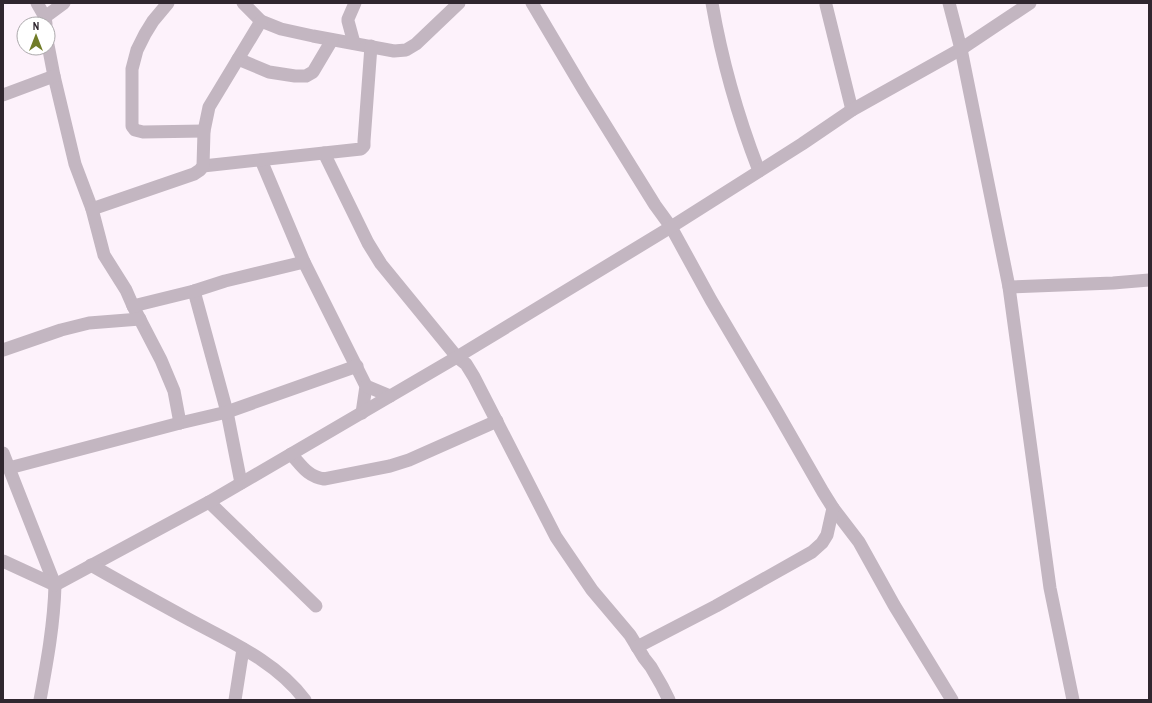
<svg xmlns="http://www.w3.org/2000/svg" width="1152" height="703" font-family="'Archivo Narrow',sans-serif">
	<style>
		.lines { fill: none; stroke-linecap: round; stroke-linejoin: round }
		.minor { stroke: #c3b6c1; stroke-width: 13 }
	</style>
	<rect width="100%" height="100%" fill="#fdf2fb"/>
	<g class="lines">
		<g class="minor">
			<polyline points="37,3 45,17 46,24"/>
			<polyline points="168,3 153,21 145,34 137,50 132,69 132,126 135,130 143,132 204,131"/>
			<polyline points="243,3 261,21 281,29 313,36 394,51 406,50 416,44 459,3"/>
			<polyline points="532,3 583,89 655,205 671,227 711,300 776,410 823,492 833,508 859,542 894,605 952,700"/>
			<path d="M712,3C722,61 738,117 759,171"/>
			<polyline points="949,3 961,49 1009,287 1050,588 1073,700"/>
			<polyline points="826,5 852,110"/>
			<polyline points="45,17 64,3"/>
			<polyline points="354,43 348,21 348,19 355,3"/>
			<polyline points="48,45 54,76 75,164 92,209 104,255 126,290 133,306 161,360 174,391 180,423"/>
			<polyline points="238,59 269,72 295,76 306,76 313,72 332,40"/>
			<polyline points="3,95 54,76"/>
			<polyline points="324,153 368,243 381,264 457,357 466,364 474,377 556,537 592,590 630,635 644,658 651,667 662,686 669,700"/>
			<polyline points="261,160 304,262 366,386 362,413"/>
			<polyline points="203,166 361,149 364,146 364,141 371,46"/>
			<polyline points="92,209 194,174 200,170 203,166 204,131 209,107 261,21"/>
			<polyline points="1009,287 1113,283 1149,280"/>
			<polyline points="194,291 227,412 241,483"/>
			<polyline points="133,306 194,291 225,281 304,262"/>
			<polyline points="3,350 61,330 89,323 140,319"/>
			<polyline points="366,386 390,396"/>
			<path d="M3,453L55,585C54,624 47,662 40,700"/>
			<path d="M291,454C302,466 307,476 324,479L390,466L409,460L497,421"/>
			<polyline points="9,468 180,423 227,412 357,366"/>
			<polyline points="209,502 316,606"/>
			<polyline points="3,561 55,585 209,502 457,357 671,227 802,144 852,110 961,49 1030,3"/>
			<path d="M91,565C124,584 157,602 190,620C231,642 277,662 305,700"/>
			<polyline points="637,647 716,606 812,552 822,543 827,535 833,508"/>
			<polyline points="235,700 243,649"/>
		</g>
	</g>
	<rect width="1152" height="703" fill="none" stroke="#30272f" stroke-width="8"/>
	<g transform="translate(36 36)"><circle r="19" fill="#ffffff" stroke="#aca9ac"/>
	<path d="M0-3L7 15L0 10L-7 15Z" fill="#717c28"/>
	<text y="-6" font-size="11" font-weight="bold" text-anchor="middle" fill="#30272f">N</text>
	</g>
</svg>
